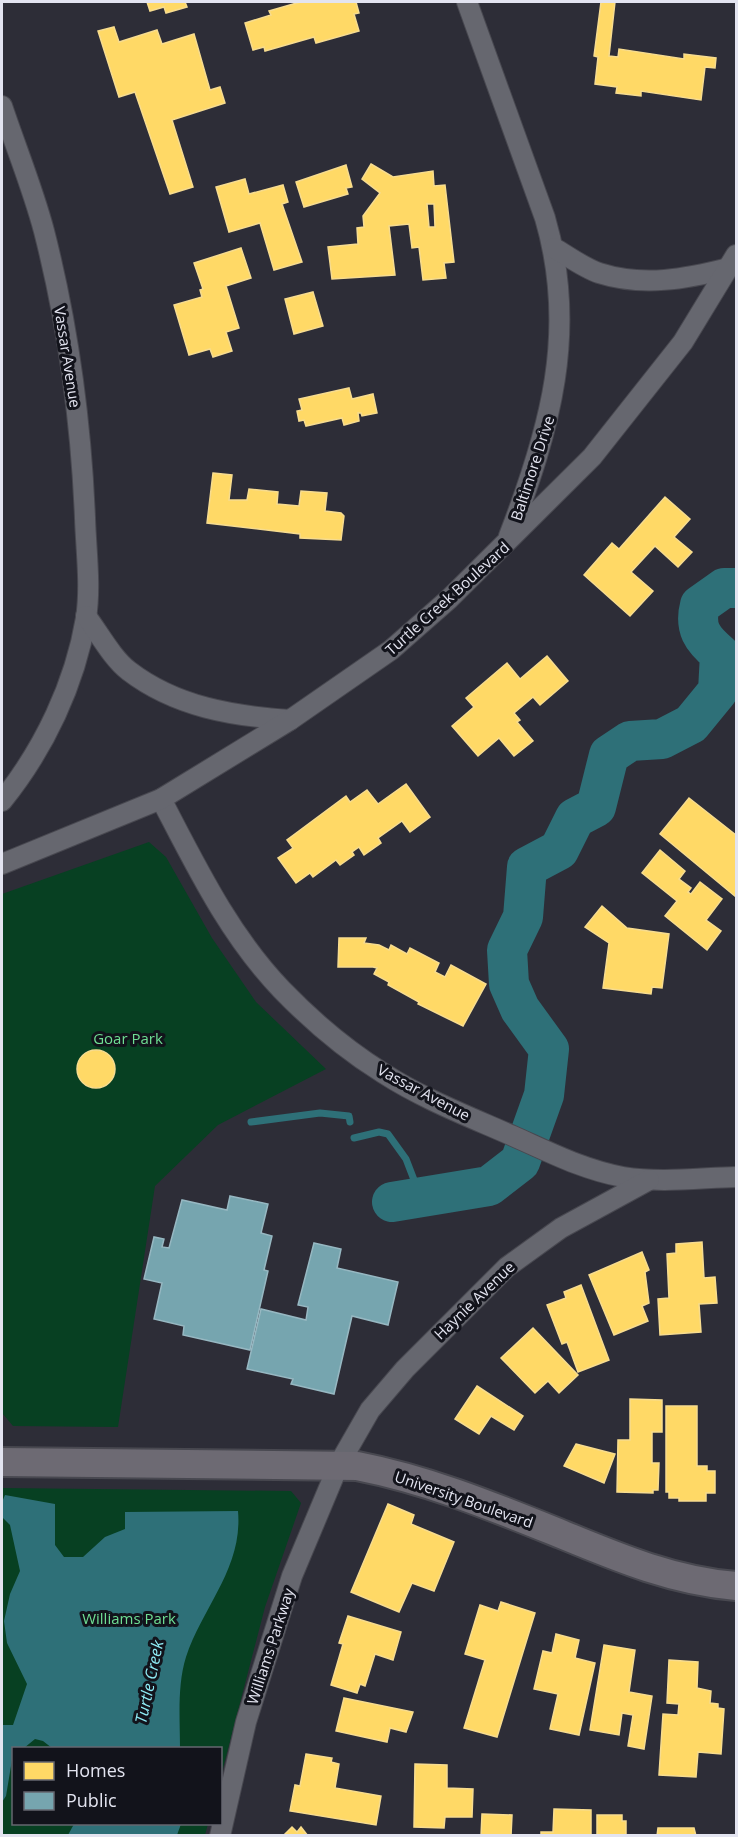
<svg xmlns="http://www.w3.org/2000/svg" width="738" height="1837" font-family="'Open Sans',sans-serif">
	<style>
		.green { fill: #074022 }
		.water { fill: #2e7078 }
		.homes { fill: #ffd966; stroke: #f7dc8f; stroke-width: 1.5; fill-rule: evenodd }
		.public { fill: #76a5af; stroke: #97b8c2; stroke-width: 1.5 }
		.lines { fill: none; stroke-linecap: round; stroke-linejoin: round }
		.stream { stroke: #2e7078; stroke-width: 7 }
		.river { stroke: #2e7078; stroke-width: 40 }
		.street-casing { stroke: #484850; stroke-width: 22 }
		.secondary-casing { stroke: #484850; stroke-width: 32 }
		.street { stroke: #66676f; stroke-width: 20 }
		.secondary { stroke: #6d6a73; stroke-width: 28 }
		.labels { text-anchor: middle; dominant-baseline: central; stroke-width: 6; stroke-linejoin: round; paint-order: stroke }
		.street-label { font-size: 15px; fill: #e3e4f0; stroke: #12131b }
		.park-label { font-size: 15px; fill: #6fdf94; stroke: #12131b }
		.water-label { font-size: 16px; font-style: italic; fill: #90edf7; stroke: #12131b }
	</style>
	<rect width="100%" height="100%" fill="#2d2d37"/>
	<g class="green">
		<polygon points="149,842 166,857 212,938 256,1002 326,1069 218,1125 155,1186 118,1427 13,1426 2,1413 2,894"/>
		<polygon points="2,1488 291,1491 301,1503 265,1607 221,1776 220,1748 14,1748 14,1824 208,1824 205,1835 2,1836"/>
	</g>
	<g class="water">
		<path d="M5,1495L55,1504V1545L64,1557H83L105,1537L125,1529V1512L238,1511C243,1568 203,1606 186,1657C177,1686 180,1719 180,1748H52L43,1741L35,1739L24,1748H14L6,1796L2,1802V1725H13L27,1684L7,1643L4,1621L10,1594L20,1571L10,1525L2,1517V1502Z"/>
		<polygon points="74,1824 181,1824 177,1835 68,1835"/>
	</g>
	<g class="homes">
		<polygon points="147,2 185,2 187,7 166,13 164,7 150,11"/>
		<polygon points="300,2 356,2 359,13 354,14 359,31 316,43 314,37 265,51 264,47 253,50 245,23 271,15 269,11"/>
		<polygon points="601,2 615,2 609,56 618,57 619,49 684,59 684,54 716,58 715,68 705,67 701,100 641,91 641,96 616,93 617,87 595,84 598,57 594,56"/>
		<polygon points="114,27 119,42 157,30 162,44 194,34 210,90 220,87 225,103 172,120 193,187 170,194 135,92 119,97 98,31"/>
		<path d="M371,164L393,177L433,171L434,186L445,185L454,262L444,263L446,278L423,280L419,247L412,248L409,224L389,226L395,275L332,279L328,247L358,244L357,228L364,227L363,216L380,193L362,179ZM427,204H434L435,227H429Z"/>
		<polygon points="346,165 352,187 346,188 348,194 304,207 296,182"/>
		<polygon points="245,179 249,194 283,185 288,202 282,204 302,262 274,270 260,223 229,232 216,187"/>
		<polygon points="241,248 251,278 226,286 239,328 226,332 232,351 213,357 210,349 189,355 174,305 202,297 200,290 203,289 194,263"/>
		<polygon points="313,292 323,326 294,334 285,299"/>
		<polygon points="349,388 352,399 373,394 377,413 362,416 361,413 358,413 359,421 344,425 342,418 306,426 304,420 299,421 297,411 302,410 299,399"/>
		<polygon points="213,473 232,475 229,500 247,500 249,489 278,492 277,504 299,506 301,491 327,493 325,511 341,513 344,516 341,540 300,538 300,534 207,523"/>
		<polygon points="665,497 690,519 674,537 692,552 678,567 655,546 631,572 653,591 630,616 584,575 612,543 619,549"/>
		<polygon points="547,656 568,681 540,705 533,697 514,713 520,720 517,722 533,741 514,756 499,738 478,756 452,726 474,707 466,698 507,663 520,679"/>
		<polygon points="406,784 430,817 410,832 402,821 378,838 381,843 364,855 359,847 352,852 354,855 340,865 336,860 313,877 310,873 296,883 278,858 293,848 287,840 346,796 350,802 367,790 378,804"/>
		<polygon points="689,798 736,835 736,897 660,834"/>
		<polygon points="660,850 685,871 679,879 691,888 688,892 691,894 700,882 722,899 706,920 721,931 707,950 665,916 677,901 642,873"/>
		<polygon points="602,906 627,928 669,934 662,988 652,987 651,994 603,988 609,943 585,927"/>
		<polygon points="339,938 366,938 364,943 379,945 389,950 391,945 407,954 410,948 439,963 435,972 445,977 451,965 486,984 463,1026 418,1004 419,1002 388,985 389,982 374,974 377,968 373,967 338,967"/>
		<circle cx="96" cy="1069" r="19"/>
		<polygon points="702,1242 704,1278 715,1277 717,1303 699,1304 701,1332 660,1335 658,1299 669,1298 667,1254 676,1253 676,1244"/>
		<polygon points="642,1252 649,1270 645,1272 649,1303 642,1306 648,1321 614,1335 589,1275"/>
		<polygon points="581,1285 609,1360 578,1372 567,1342 562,1344 547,1305 566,1298 564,1292"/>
		<polygon points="533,1328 578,1375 559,1393 548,1381 535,1393 501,1358"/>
		<polygon points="477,1386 523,1416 514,1430 491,1416 479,1434 455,1419"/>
		<polygon points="630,1399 662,1400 662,1432 652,1432 652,1463 659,1463 658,1490 653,1490 653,1493 617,1492 618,1440 630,1440"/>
		<polygon points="666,1406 697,1406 697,1466 707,1466 707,1471 715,1471 715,1493 706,1493 706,1501 679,1501 679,1498 669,1498 669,1492 666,1492"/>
		<polygon points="576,1444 615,1454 604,1483 564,1466"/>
		<polygon points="388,1504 414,1515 411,1524 454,1542 434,1591 412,1583 399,1612 351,1592"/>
		<polygon points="501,1602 535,1613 497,1737 464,1728 485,1660 465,1654 480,1605 498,1611"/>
		<polygon points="348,1616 401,1632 393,1660 375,1654 365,1686 360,1684 357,1693 331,1685 343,1644 339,1643"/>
		<polygon points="556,1634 579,1640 575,1658 595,1663 579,1735 550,1729 558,1694 534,1689 543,1651 552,1653"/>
		<polygon points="604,1645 635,1650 629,1692 652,1696 644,1749 628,1746 633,1715 622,1713 619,1735 590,1730"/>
		<polygon points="669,1660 698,1662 697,1688 711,1691 710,1703 718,1704 718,1708 724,1709 721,1754 698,1752 696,1777 659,1775 663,1714 678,1715 679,1704 667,1703"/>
		<polygon points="344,1698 413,1712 406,1732 390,1728 387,1742 336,1731"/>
		<polygon points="306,1754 332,1758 331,1762 339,1764 335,1788 381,1796 376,1825 290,1811 295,1785 300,1786"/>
		<polygon points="415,1764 447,1765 447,1788 473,1789 472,1817 445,1817 444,1828 414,1827"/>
		<polygon points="554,1809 591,1810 591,1836 541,1836 541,1832 553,1832"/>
		<polygon points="482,1814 512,1815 511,1836 481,1836"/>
		<polygon points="597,1815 622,1815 622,1821 626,1821 626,1836 597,1836"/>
		<polygon points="292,1827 297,1832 301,1827 308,1836 283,1836"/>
		<polygon points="658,1828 694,1828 696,1836 657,1836"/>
	</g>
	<g class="public">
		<polygon points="230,1196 268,1204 261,1233 272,1236 264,1270 268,1271 250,1350 183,1335 184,1326 154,1319 162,1283 144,1279 154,1237 164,1239 162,1247 169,1248 182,1200 227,1210"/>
		<polygon points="314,1243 341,1249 337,1268 398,1282 388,1325 352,1316 334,1394 291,1384 293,1379 247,1369 261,1309 306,1320 308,1307 298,1305"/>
	</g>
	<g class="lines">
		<g class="stream">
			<polyline points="251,1122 320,1113 349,1116 350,1122"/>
			<polyline points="354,1138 379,1132 388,1134 406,1159 421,1198"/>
		</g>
		<path class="river" d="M392,1202L489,1186L520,1162L544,1095L549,1049L520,1009L509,984L507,950L523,917L527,867L559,850L575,818L596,807L609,755L630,741L662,739L691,724L718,691L720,654C702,639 694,628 700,605L724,588H736"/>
		<defs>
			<g id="street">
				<path d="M467,2L545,218C578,331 550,430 509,536"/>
				<path d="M2,106C16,148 33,189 44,231C68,325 81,421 85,518C86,550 91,586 86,618C75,684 44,749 2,801"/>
				<path d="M554,248C568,256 584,268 599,273C643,287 686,279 729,268"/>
				<path d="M86,616C99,633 112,658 129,671C176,707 233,716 290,720"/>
				<path d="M161,799C196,866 229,935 282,990C312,1021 346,1050 383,1073C423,1099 470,1117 513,1136C549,1152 584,1170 623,1177C660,1183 699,1178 736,1177"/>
				<polyline points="2,864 161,799 290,720 391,650 449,599 592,457 683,342 736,255"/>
				<polyline points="220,1836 246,1722 292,1576 339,1464 370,1410 405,1369 507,1267 561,1228 649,1180"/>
			</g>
			<path id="secondary" d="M2,1462L357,1466C429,1480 494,1507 561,1534C619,1558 674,1581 736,1586"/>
		</defs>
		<use href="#street" class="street-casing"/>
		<use href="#secondary" class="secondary-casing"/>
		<use href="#street" class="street"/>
		<use href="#secondary" class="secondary"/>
	</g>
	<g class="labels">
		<g class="street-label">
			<text transform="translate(68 357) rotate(81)">Vassar Avenue</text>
			<text transform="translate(532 468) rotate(-72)">Baltimore Drive</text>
			<text transform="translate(447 598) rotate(-42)">Turtle Creek Boulevard</text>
			<text transform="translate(424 1092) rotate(28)">Vassar Avenue</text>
			<text transform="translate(474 1300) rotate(-44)">Haynie Avenue</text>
			<text transform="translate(464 1499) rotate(19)">University Boulevard</text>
			<text transform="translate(270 1646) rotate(-72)">Williams Parkway</text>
		</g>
		<g class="park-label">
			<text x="128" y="1038">Goar Park</text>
			<text x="129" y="1618">Williams Park</text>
		</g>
		<g class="water-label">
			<text transform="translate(149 1682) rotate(-78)">Turtle Creek</text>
		</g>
	</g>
	<rect width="738" height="1837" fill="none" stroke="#e3e4f0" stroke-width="6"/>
	<rect x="12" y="1747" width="210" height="78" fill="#12131b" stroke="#666770" stroke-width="1.5"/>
	<rect x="24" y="1762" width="30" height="18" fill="#ffd966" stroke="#666770" stroke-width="1.5"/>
	<text x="66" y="1777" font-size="18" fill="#e3e4f0">Homes</text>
	<rect x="24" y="1792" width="30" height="18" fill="#76a5af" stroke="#666770" stroke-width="1.5"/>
	<text x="66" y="1807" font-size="18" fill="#e3e4f0">Public</text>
</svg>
